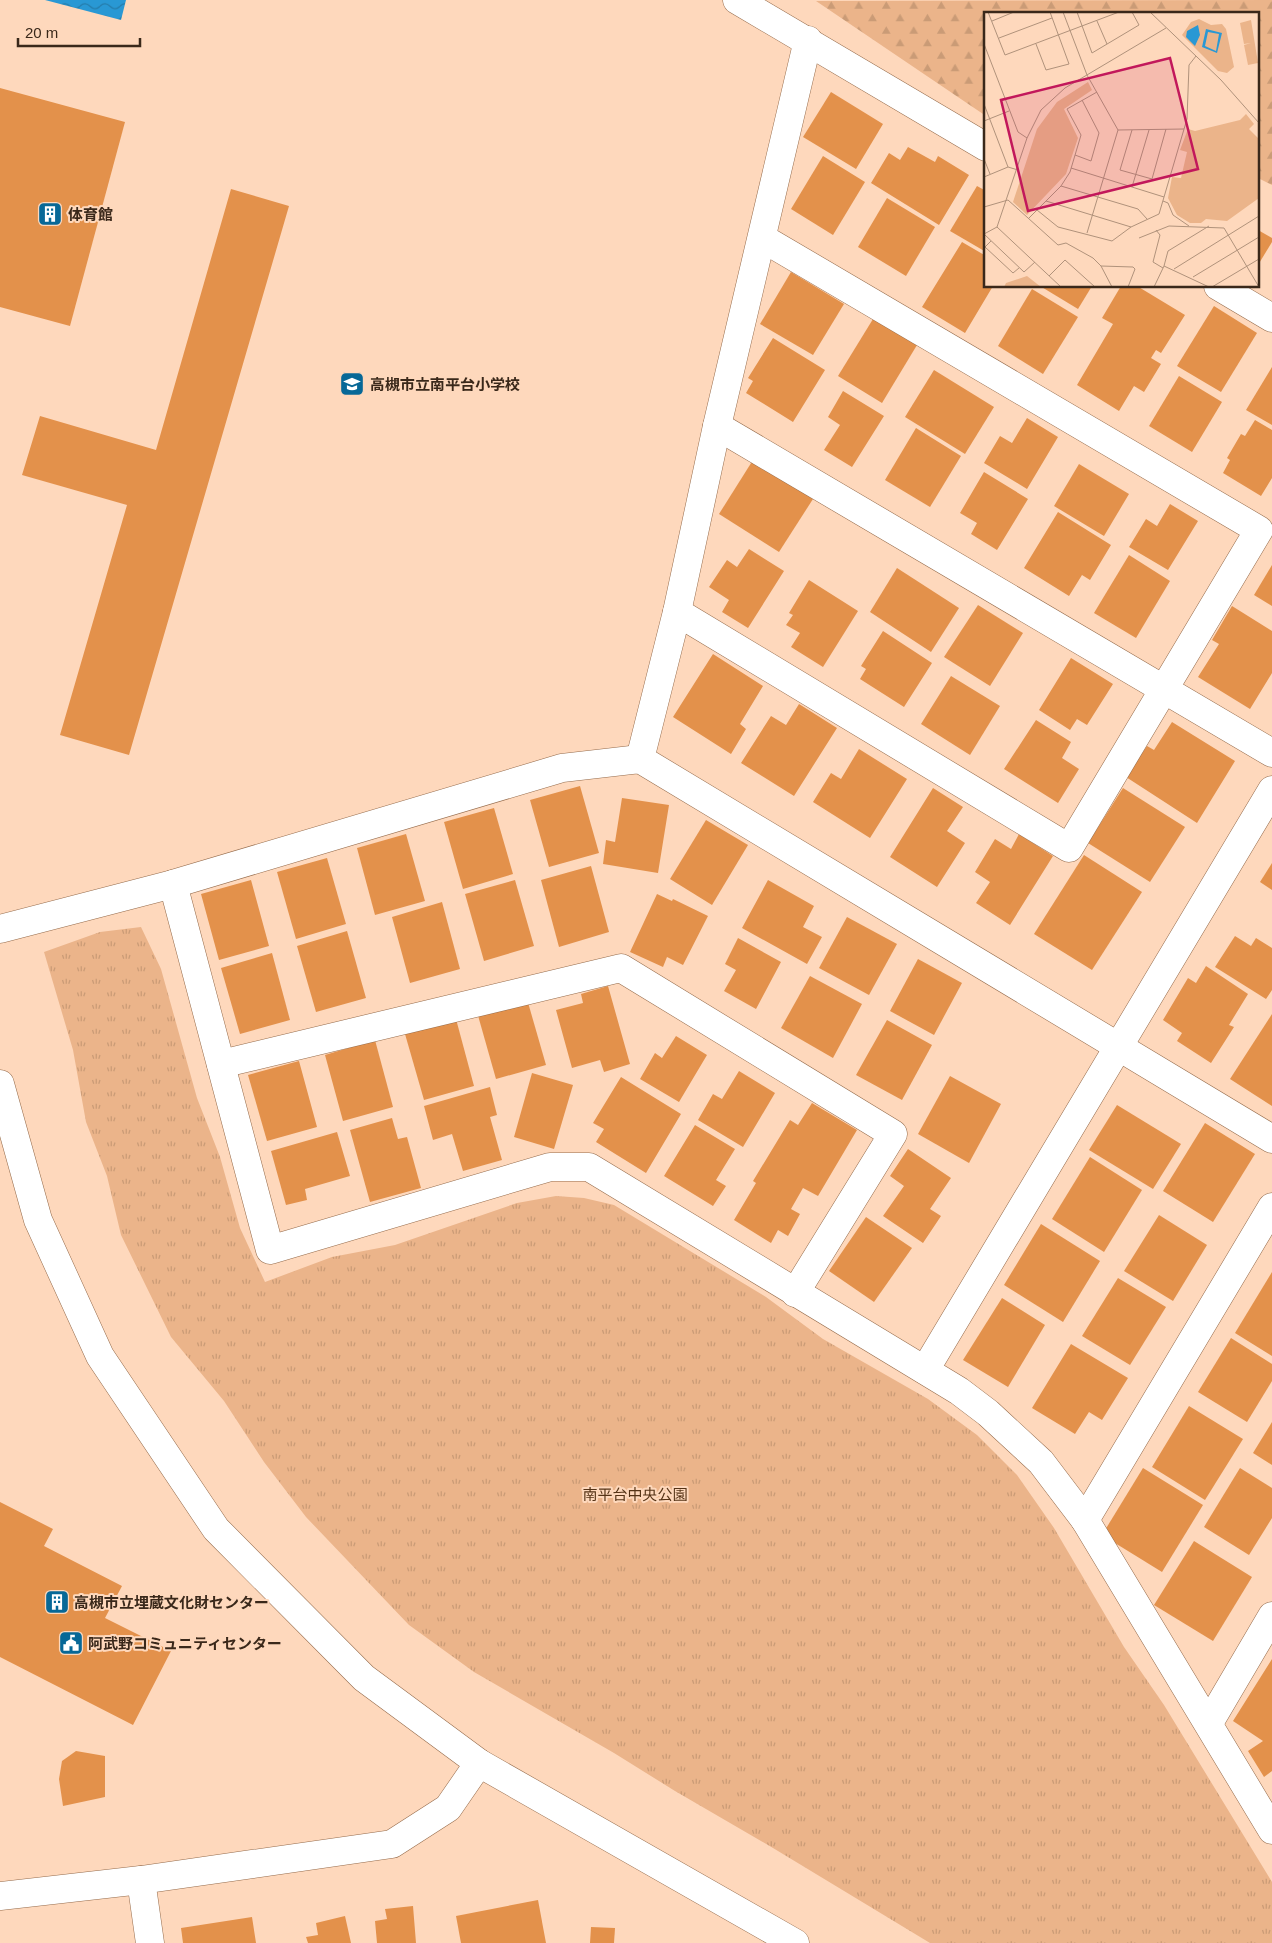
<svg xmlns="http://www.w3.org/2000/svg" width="1272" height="1943" font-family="Helvetica,'Noto Sans JP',sans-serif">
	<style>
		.forest { fill: url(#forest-firs) }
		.park { fill: url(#park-tufts) }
		.water { fill: url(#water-waves) }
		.building { fill: #e3914b }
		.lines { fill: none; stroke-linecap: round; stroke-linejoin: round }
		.minor-casing { stroke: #956b4b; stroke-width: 29 }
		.tertiary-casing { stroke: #956b4b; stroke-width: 29 }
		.minor { stroke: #fff; stroke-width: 28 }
		.tertiary { stroke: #fff; stroke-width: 28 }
		.labels { text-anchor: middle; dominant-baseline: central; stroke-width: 4; stroke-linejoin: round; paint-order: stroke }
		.poi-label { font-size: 15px; font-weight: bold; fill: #3a281a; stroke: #fed8bc; text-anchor: start }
		.park-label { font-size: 15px; fill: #553316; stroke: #fed8bc }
		.inset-road { fill: none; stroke: #b0927b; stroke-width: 1 }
		.view { fill: #c2185b; fill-opacity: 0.15; stroke: #c2185b; stroke-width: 2.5 }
		.inset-edge { fill: none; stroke: #3a281a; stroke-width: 2.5 }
	</style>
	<defs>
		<pattern id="forest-firs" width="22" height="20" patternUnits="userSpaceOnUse" patternTransform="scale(1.25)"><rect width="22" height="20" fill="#ebb48a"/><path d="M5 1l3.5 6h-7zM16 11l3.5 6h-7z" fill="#ca9b76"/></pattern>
		<pattern id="park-tufts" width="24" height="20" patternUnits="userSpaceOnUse" patternTransform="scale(1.25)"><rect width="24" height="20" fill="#ebb48a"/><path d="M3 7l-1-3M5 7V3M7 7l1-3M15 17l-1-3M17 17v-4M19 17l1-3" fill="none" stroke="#ca9b76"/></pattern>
		<pattern id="water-waves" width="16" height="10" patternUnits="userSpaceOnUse" patternTransform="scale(1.25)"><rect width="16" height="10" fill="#2998d4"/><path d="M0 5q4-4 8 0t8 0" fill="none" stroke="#247cab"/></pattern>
	</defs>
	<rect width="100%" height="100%" fill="#fed8bc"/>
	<polygon class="forest" points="1272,0 1272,185 1258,178 1258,14 986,14 986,116 816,1"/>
	<polygon class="park" points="141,927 161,969 197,1098 220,1157 240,1228 265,1282 332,1257 395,1245 517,1203 556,1196 584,1198 614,1205 766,1297 823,1339 928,1399 977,1435 1017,1475 1054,1528 1124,1647 1164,1705 1272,1882 1272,1943 930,1943 773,1848 675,1791 614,1753 474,1672 409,1625 306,1517 264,1462 224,1401 171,1337 121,1235 107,1176 86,1122 73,1050 44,952 100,932"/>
	<polygon class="water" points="45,0 126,0 121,20"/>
	<g class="building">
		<polygon points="0,88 125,122 70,326 0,307"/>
		<polygon points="831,92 883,124 856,169 803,137"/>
		<polygon points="908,147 935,162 938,156 969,175 939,225 871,183 889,153 900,160"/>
		<polygon points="823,156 865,182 833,235 791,209"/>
		<polygon points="977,186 986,191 986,252 950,231"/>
		<polygon points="231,189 289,206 129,755 60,735 127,505 22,475 40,416 156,450"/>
		<polygon points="887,198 935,227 906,276 858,247"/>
		<polygon points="1258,230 1272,238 1272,242 1258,265"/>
		<polygon points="962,242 986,256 986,286 993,286 965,333 922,307"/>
		<polygon points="791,272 844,304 813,355 760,324"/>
		<polygon points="1040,286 1092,286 1078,309"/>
		<polygon points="1121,286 1137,286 1185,315 1161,353 1156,350 1151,358 1161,364 1144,392 1134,386 1119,411 1077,385 1113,324 1102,318"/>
		<polygon points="1032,289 1078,317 1043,374 998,346"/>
		<polygon points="1214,306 1257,333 1221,392 1177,366"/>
		<polygon points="873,319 917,345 882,403 838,376"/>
		<polygon points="773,338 825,370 793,422 746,393 753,381 748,378"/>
		<polygon points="1272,367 1272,425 1246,410"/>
		<polygon points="934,370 994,407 965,454 905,417"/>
		<polygon points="1179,376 1222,402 1192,452 1149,426"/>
		<polygon points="843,391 884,416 852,467 824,450 840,425 828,417"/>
		<polygon points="1027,418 1058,437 1027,489 984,463 1000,436 1012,443"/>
		<polygon points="1255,420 1272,430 1272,478 1261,496 1223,473 1230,460 1227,458 1241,434 1245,436"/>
		<polygon points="916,428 961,456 930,507 885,480"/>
		<polygon points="753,460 813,499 779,552 719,514"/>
		<polygon points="1079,464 1129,494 1104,536 1054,506"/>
		<polygon points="984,472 1028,499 997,550 971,534 977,523 960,513"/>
		<polygon points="1170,504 1198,521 1168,570 1129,547 1146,519 1157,526"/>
		<polygon points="1058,512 1111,545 1090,580 1082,575 1069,596 1024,568"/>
		<polygon points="749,549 784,571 748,628 722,612 729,600 709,587 727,560 737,567"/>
		<polygon points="1129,555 1170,581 1136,638 1094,613"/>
		<polygon points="1272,565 1272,606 1254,595"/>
		<polygon points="897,568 959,608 931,652 870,612"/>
		<polygon points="809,580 858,611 823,667 791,647 800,633 786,625 793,615 789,613"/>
		<polygon points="978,605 1023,633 990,686 944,657"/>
		<polygon points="1232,606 1272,631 1272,673 1250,709 1198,677 1219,644 1212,640"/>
		<polygon points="883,631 932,663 904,707 860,679 866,669 861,666"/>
		<polygon points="713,654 763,686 740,724 746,729 731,754 673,717"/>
		<polygon points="1071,658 1113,684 1087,725 1077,719 1070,730 1039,710"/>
		<polygon points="951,676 1000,706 970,755 921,724"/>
		<polygon points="799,704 837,728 794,796 741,763 771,716 786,725"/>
		<polygon points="1036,720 1071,742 1062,758 1079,769 1058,803 1004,769"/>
		<polygon points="1172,722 1235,761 1197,823 1126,777 1147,746 1154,750"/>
		<polygon points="859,749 907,779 870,838 813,802 831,773 841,779"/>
		<polygon points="580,786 599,853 549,867 530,800"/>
		<polygon points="933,788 963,807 947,831 965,843 937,887 890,857"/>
		<polygon points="1123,788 1185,827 1150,882 1088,843"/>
		<polygon points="622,798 669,805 658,873 603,864 606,840 615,842"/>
		<polygon points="494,808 513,874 463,889 444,822"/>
		<polygon points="706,820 748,845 712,905 670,879"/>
		<polygon points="406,834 425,901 375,915 357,848"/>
		<polygon points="1019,834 1053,856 1010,925 976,903 990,882 975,872 995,839 1011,849"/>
		<polygon points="1084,855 1142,892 1092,970 1034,934"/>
		<polygon points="327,858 346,924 296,939 277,872"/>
		<polygon points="1272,863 1272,890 1260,882"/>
		<polygon points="591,866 609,932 559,947 541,880"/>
		<polygon points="251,880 269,946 219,960 201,894"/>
		<polygon points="515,880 534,946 484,961 465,894"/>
		<polygon points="768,880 814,906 803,927 822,937 807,964 742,928"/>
		<polygon points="657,894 672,901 673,899 708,916 683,965 667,957 663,967 630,952"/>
		<polygon points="442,902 460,969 410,983 392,917"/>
		<polygon points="847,917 897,944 869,995 819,968"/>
		<polygon points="347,931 366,998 316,1012 297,946"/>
		<polygon points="1235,936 1251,946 1256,938 1272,948 1272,990 1266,999 1215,967"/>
		<polygon points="738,938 781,962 756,1009 724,991 736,970 725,964"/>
		<polygon points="272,953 290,1020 240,1034 221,968"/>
		<polygon points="918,959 962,983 934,1035 890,1011"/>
		<polygon points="1206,966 1248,994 1229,1025 1234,1027 1211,1063 1177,1041 1182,1033 1163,1020 1188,978 1196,983"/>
		<polygon points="810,976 862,1004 833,1058 781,1028"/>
		<polygon points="608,986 630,1064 604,1072 600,1060 572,1068 556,1010 583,1003 581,994"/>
		<polygon points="527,999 546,1065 496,1079 477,1012"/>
		<polygon points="1272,1014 1272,1106 1230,1079"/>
		<polygon points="456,1019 474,1086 424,1100 405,1034"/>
		<polygon points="887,1020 932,1045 902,1100 856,1075"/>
		<polygon points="676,1036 707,1055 679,1102 640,1079 655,1053 662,1058"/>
		<polygon points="375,1040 393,1107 343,1121 325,1055"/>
		<polygon points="299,1061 317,1127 267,1141 248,1075"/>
		<polygon points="739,1071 775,1093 743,1147 698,1120 713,1094 722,1099"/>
		<polygon points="532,1073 573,1085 554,1149 514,1137"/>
		<polygon points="950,1076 1001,1104 969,1163 918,1134"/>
		<polygon points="621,1077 681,1114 646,1173 596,1142 604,1129 593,1123"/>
		<polygon points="490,1087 497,1115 490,1117 502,1160 463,1171 452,1134 433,1140 424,1106"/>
		<polygon points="812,1103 857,1130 818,1196 803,1188 791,1209 800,1214 788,1236 778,1230 771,1243 734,1220 756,1183 753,1181 790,1120 798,1125"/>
		<polygon points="1117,1105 1181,1144 1153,1189 1089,1150"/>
		<polygon points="392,1118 398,1139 407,1137 421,1188 370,1202 350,1130"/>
		<polygon points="1205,1123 1255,1154 1213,1222 1163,1191"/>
		<polygon points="695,1125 735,1149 716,1180 726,1186 713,1206 664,1176"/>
		<polygon points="337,1132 350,1176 305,1189 307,1200 286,1205 271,1151"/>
		<polygon points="908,1149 951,1178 930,1209 941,1216 923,1243 883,1216 904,1186 890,1176"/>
		<polygon points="1090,1157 1142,1190 1104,1252 1052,1219"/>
		<polygon points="1159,1215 1207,1245 1173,1301 1124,1271"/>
		<polygon points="866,1217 912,1248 874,1302 829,1271"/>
		<polygon points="1041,1224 1100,1261 1063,1322 1004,1285"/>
		<polygon points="1272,1272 1272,1356 1235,1333"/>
		<polygon points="1118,1278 1166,1307 1130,1365 1082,1336"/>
		<polygon points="1002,1298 1045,1325 1008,1387 963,1360"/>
		<polygon points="1231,1338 1272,1364 1272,1381 1247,1422 1198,1392"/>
		<polygon points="1071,1344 1128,1378 1102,1420 1089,1412 1075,1434 1032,1408"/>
		<polygon points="1189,1406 1243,1439 1205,1500 1152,1467"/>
		<polygon points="1272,1422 1272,1465 1253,1453"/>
		<polygon points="1143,1468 1203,1505 1162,1572 1102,1535"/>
		<polygon points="1240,1468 1272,1488 1272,1518 1249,1555 1204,1527"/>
		<polygon points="0,1502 53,1529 44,1546 122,1586 105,1618 171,1651 133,1725 0,1657"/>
		<polygon points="1194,1541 1252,1577 1213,1641 1154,1605"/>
		<polygon points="1272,1659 1272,1771 1264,1777 1248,1751 1263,1741 1233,1721"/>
		<polygon points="76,1751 105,1756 105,1797 63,1806 59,1779 62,1761"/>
		<polygon points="538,1900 546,1943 461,1943 456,1916"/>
		<polygon points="413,1906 416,1943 377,1943 375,1921 387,1919 385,1909"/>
		<polygon points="345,1916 351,1943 308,1943 306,1937 318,1935 316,1923"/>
		<polygon points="252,1917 256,1943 183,1943 181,1928"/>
		<polygon points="591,1927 615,1928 614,1943 590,1943"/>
	</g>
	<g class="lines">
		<defs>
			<g id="minor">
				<polyline points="737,0 986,147"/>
				<polyline points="1218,286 1272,318"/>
				<polyline points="717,426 1272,753"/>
				<polyline points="677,612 1069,848 1259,530 762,238"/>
				<polyline points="640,759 677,612 717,426 808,40"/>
				<polyline points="173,884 270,1250 550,1167 589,1167 959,1391 988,1413 1041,1462 1085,1520 1272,1830"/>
				<polyline points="0,929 173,884 562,768 640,759 1272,1139"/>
				<polyline points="221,1064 621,968 893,1134 795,1293"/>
				<polyline points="925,1370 1272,790"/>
				<polyline points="1085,1520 1272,1207"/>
				<polyline points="1209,1723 1272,1616"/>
				<polyline points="141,1880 150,1943"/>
			</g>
			<g id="tertiary">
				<polyline points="0,1084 38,1220 100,1356 216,1529 364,1678 479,1763 795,1943"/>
				<polyline points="0,1896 141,1880 392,1844 448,1808 479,1763"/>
			</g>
		</defs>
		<use href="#minor" class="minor-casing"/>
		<use href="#tertiary" class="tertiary-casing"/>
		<use href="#minor" class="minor"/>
		<use href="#tertiary" class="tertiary"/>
	</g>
	<defs>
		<symbol id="building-square" viewBox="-11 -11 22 22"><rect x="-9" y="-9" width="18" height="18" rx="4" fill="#076897" stroke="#fed8bc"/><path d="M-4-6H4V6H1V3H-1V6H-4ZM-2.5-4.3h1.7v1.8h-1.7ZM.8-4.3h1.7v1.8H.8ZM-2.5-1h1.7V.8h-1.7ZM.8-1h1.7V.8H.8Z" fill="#fff"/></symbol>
		<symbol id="school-square" viewBox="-11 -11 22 22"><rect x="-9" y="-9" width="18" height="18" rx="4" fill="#076897" stroke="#fed8bc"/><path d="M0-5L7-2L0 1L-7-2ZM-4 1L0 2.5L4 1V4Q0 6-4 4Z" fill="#fff"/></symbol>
		<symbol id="civic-square" viewBox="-11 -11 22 22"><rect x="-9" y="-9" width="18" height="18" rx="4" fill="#076897" stroke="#fed8bc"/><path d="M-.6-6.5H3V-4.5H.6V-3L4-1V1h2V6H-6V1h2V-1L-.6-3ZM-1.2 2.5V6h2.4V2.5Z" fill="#fff"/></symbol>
	</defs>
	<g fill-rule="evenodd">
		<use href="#building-square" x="36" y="200" width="28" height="28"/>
		<use href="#school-square" x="338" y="370" width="28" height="28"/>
		<use href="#building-square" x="43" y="1588" width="28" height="28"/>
		<use href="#civic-square" x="57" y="1629" width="28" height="28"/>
	</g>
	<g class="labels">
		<g class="poi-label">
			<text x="68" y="214">体育館</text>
			<text x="370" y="384">高槻市立南平台小学校</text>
			<text x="74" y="1602">高槻市立埋蔵文化財センター</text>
			<text x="88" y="1643">阿武野コミュニティセンター</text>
		</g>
		<g class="park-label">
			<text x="635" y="1494">南平台中央公園</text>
		</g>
	</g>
	<g transform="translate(984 12)">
		<rect width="275" height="275" fill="#fed8bc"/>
		<path d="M267,8L274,51L264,53L260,33L267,31L260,32L256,11Z" fill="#ebb48a"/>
		<path d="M262,102L270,112L265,117L275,127V186L243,209L222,207L217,211H206L193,203L184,186L188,165L197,166L203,140L196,138L204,117L211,119L256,108ZM43,264L57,275H20L22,271Z" fill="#ebb48a"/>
		<path d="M215,7L227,13L238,12L242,17L250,55L243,61L234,59L198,23L207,10ZM104,70L108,78L80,97L94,126L82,162L43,203L29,190L53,117L73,90Z" fill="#ebb48a"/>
		<path d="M214,13L216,23L211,34L202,25L203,19ZM222,17L238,21L233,41L218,35ZM224,20L235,22L232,39L221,34Z" fill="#2998d4" fill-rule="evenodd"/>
		<path class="inset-road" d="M4,0L21,43L135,0M79,0L103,63L134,118L103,221M93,0L108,41L155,13L148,0M166,0L237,68L275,111M8,9L30,0M113,9L123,32M15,26L68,6M0,32L34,120L43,126M52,32L62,58L85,52L66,0M0,92L24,155M0,109L25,99M134,118L200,117M148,118L136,158L168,167L182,117M91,143L107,149L115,121L98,88M0,147L6,162M87,156L180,185M0,165L24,155L34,158M77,174L154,197L163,207M148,175L165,118M62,189L147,215M179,189L184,191L189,203L205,214M0,195L24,188L74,233L82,231L109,246L117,254M53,198L74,215L128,229L147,215L175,202L203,107L205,53L212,44M45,206L77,174L86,160L97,123L83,97L113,80M13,215L77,275M172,218L176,223L169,250L179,256M0,222L13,215L43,126L57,98L81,76L182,16M0,222L40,260L51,250M155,226L185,214L240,216L275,275M7,229L1,235L29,261L35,256M180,254L184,239L225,214M190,257L275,204M65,264L81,248L111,275M209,265L275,225M128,275L117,254L149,255L151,257L144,275M170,275L180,254L225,275M228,275L275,247"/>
		<path class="view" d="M186,46L214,157L44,199L17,88Z"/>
		<rect width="275" height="275" class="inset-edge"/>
	</g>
	<path d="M18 38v8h122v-8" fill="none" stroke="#3a281a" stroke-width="2.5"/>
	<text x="25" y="38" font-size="15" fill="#3a281a" stroke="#fed8bc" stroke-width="4" paint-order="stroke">20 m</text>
</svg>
